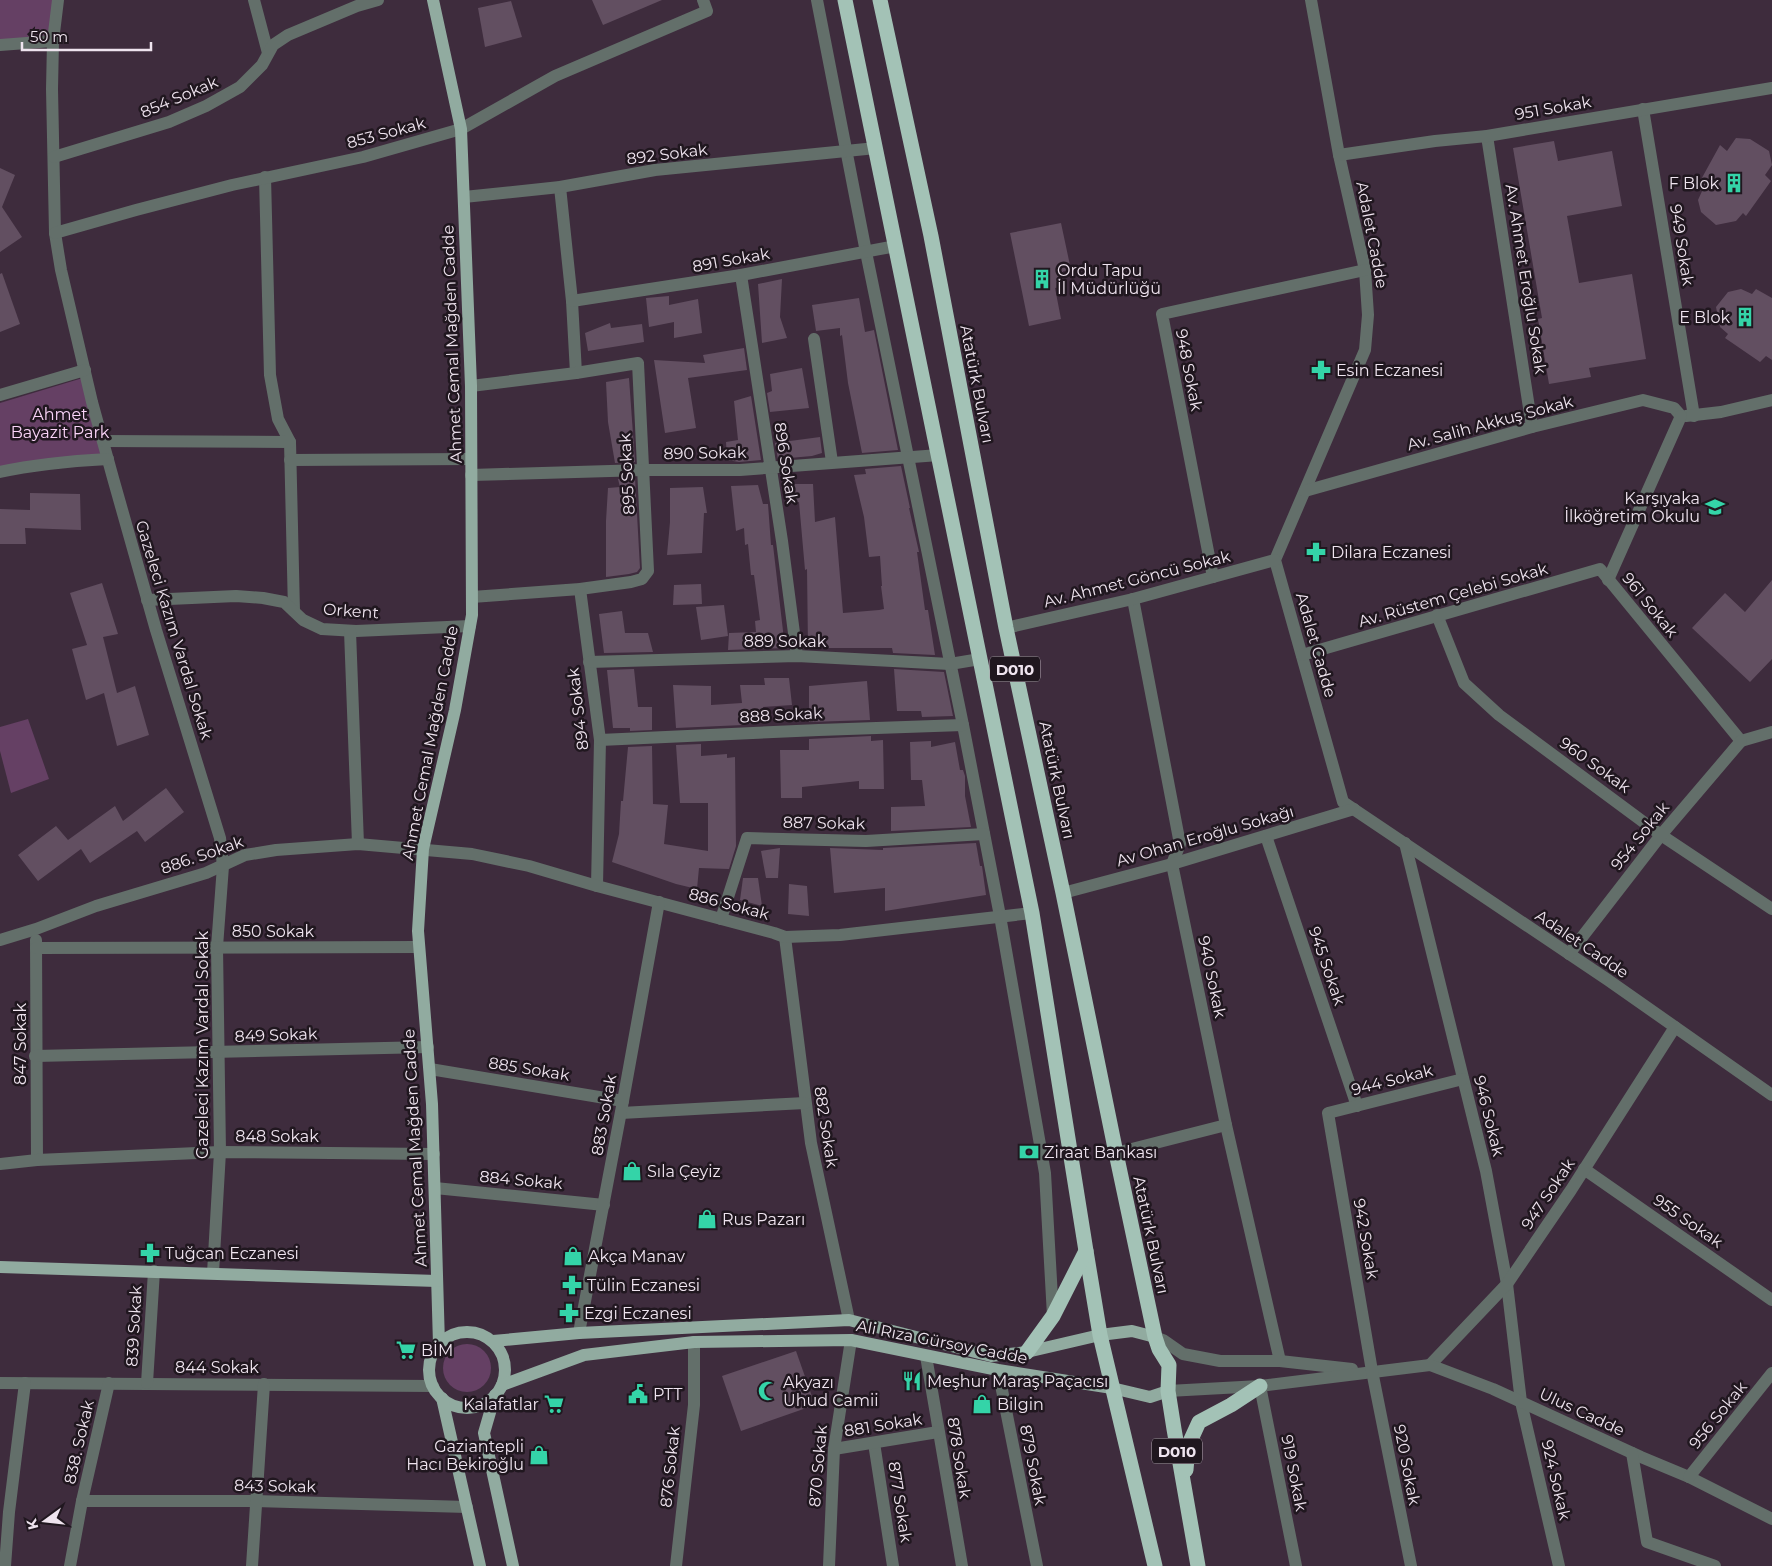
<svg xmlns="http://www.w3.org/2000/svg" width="1772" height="1566" font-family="Montserrat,sans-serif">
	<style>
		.green { fill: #654064 }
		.building { fill: #624f61 }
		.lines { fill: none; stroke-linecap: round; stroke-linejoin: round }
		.minor { stroke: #636f6a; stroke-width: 12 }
		.major { stroke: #91aba0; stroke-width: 12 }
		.highway { stroke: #a3c2b6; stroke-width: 15 }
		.labels { text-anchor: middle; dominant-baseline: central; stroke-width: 5; stroke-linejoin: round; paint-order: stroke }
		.shield { fill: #20171f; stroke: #b1a6b1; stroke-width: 1 }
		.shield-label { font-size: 15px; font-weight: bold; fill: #efe4ef }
		.street-label { font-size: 16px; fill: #efe4ef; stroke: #20171f }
		.poi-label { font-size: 16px; fill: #efe4ef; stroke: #20171f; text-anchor: start }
		.park-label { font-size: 16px; fill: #fad4f8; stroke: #20171f }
	</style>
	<rect width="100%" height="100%" fill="#3e2c3d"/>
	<g class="green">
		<polygon points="0,0 54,0 53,41 0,45"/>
		<polygon points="86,377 108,459 0,472 0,403"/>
		<polygon points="28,719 49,779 11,793 0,751 0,727"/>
		<circle cx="467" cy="1368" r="24"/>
	</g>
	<g class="building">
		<polygon points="592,0 662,0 603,25"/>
		<polygon points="511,1 522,37 485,47 478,8"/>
		<polygon points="1736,138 1750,139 1769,151 1772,165 1765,175 1771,181 1746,216 1743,213 1736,221 1716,225 1701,212 1698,200 1703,189 1698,185 1720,145 1727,151"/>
		<polygon points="1554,141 1558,161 1612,151 1622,206 1567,216 1579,283 1632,274 1646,359 1589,368 1591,377 1549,384 1538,319 1542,318 1513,148"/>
		<polygon points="0,168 15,175 2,207 22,237 0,252"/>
		<polygon points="1061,223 1071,270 1063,271 1066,286 1055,288 1061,319 1029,326 1010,233"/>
		<polygon points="2,273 20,324 0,332 0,274"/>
		<polygon points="782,279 780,317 787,338 762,343 758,284"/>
		<polygon points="1741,289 1752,294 1756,289 1772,298 1772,360 1766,356 1760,362 1725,338 1728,334 1720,327 1716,307 1728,292"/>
		<polygon points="669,296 669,305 698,299 702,333 674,338 674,322 649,327 646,298"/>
		<polygon points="859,298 865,332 874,330 898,450 862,453 848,383 842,335 840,336 840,328 816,331 812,305"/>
		<polygon points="610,323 611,328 642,324 644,342 588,351 585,333"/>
		<polygon points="744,348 747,370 688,378 696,428 665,433 654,360 705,363 703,355"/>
		<polygon points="802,368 809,408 770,412 767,393 772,391 770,374"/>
		<polygon points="629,378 635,462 615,463 608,422 606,382"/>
		<polygon points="751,396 761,460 739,462 727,460 726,442 738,440 734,401"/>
		<polygon points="820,437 822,453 812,456 778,459 775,443"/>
		<polygon points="901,466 910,508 909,508 919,552 917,552 925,610 928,610 935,655 893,653 892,648 808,648 807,569 805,570 799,502 787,504 786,484 813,484 815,522 835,517 843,613 879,610 884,609 881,586 882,586 880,556 869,557 864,517 854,475 866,474 865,469"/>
		<polygon points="635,478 640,568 637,572 629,574 606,577 606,521 608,488 620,487 618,479"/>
		<polygon points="758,485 763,504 768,504 771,545 773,545 785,648 728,650 729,633 756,632 755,621 760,620 754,575 751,575 748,544 745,545 744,528 736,531 731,486"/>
		<polygon points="703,487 707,513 704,513 702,553 667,555 670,522 670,488"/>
		<polygon points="30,493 80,494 81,530 25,528 26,544 0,544 0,509 30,510"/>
		<polygon points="1772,580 1772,659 1750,682 1692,628 1725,593 1745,612"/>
		<polygon points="102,583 118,634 103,637 117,693 135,686 149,735 117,746 104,693 86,700 72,649 87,645 70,593"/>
		<polygon points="701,584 702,604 673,605 674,585"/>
		<polygon points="724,605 728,636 701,640 696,607"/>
		<polygon points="622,611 625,633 648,633 653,652 604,653 599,614"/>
		<polygon points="634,669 638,707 652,707 652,730 630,731 630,728 613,728 607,670"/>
		<polygon points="894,669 944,672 953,716 922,717 921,711 897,711"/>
		<polygon points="764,678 789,678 792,705 763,707 765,721 743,725 676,728 673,685 711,686 711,705 742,703 740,685 765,685"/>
		<polygon points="867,681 870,720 809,722 809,686"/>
		<polygon points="871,736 871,741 883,740 884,789 859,789 859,781 802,787 802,798 781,798 780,750 809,750 809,739"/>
		<polygon points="931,741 931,747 955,742 960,770 963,770 965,776 965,796 971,827 891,831 891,807 925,806 922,780 911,780 910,742"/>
		<polygon points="701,744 701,756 727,754 727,758 735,757 736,846 729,869 699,868 697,889 676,884 612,862 619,834 621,801 623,801 628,747 652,746 653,804 668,805 664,844 708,851 708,803 680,803 676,745"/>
		<polygon points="166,788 184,812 145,842 137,831 90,863 81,849 38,881 18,855 56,826 68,840 115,806 123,821"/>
		<polygon points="976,843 980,866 982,866 986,895 885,911 885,888 834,893 830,848 883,850 883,848"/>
		<polygon points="780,848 778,878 766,878 761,851"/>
		<polygon points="743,878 758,878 762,906 740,900"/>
		<polygon points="789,884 807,886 809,916 788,914"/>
		<polygon points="796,1351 815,1405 741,1431 722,1376"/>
	</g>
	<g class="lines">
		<g class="minor">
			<polyline points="58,0 53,41 52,89 55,233 61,270 92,402 113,478 156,630 220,838 223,866 217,947 220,1152 213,1273"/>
			<polyline points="254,0 268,53"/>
			<polyline points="817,0 866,252 963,725 1000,916 1045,1173 1053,1316"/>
			<polyline points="1311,0 1339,155 1365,270 1368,315 1365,350 1275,560 1343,802 1608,980 1772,1095"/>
			<polyline points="0,45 53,41"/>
			<polyline points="1643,109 1694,416"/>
			<polyline points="1487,136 1532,427"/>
			<polyline points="1339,155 1435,141 1487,136 1772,88"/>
			<polyline points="54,157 169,122 206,106 240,87 262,65 273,45 288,35 357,6 378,0"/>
			<polyline points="265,177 270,375 278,419 290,442 294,611"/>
			<polyline points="560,187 572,301 576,373"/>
			<polyline points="464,197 560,187 655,170 876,148"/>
			<polyline points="55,233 136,210 232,185 363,157 461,129 555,76 707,11 703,0"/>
			<polyline points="741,275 782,541 797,656"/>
			<polyline points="572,301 741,275 896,246"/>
			<polyline points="814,339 832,462"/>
			<polyline points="471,386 576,373 638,363 648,571 642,579 631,582 580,589 472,597"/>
			<polyline points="0,395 85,370"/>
			<polyline points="1686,416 1721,412 1772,400"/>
			<polyline points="103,441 290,442"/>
			<polyline points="290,460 471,459"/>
			<path d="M0,472C36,464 71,461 108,459"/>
			<polyline points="471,475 644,470 740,470 939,455"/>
			<polyline points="1305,491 1532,427 1643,400 1674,408 1681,416"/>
			<polyline points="1213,577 1162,314 1365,270"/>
			<polyline points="1608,580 1681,416"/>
			<polyline points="580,589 600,740 597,886"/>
			<polyline points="1133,599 1180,844 1172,864 1226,1125 1280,1361"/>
			<polyline points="147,600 236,596 263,598 284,602 303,620 322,629 356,631 470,626"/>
			<polyline points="1437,615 1464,683 1499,715 1661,835 1772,909"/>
			<polyline points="1006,628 1133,599 1275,560"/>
			<polyline points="350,631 358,844"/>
			<polyline points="1302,655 1600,569 1741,741"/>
			<polyline points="589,662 797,656 950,664 980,659"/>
			<polyline points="600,740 819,730 963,725"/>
			<polyline points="1741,741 1772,732"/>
			<polyline points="1266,836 1357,1106"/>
			<polyline points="1405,843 1486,1171 1507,1284 1521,1402 1559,1566"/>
			<polyline points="1063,893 1172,864 1354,809"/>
			<polyline points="721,919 747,838 866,841 984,834"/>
			<polyline points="785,937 811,1143 849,1320"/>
			<polyline points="0,940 36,929 96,906 206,873 245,855 276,850 358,844 472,854 529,866 597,886 774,933 785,937 840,935 1032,913"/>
			<polyline points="36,940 37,1160"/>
			<polyline points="36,948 419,947"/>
			<polyline points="1569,954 1661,835 1741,741"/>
			<polyline points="35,1056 428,1047"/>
			<polyline points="430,1069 623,1101"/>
			<polyline points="621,1113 805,1103"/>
			<polyline points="1116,1153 1226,1125"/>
			<polyline points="0,1164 37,1160 220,1152 434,1154"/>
			<polyline points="1584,1169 1772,1300"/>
			<polyline points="435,1188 604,1205"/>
			<polyline points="579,1333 623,1101 659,902"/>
			<polyline points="1155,1337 1163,1340 1183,1354 1220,1361 1280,1361 1352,1369"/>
			<polyline points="926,1356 962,1566"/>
			<polyline points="1430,1365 1507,1284 1571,1190 1675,1027"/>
			<polyline points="998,1370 1037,1566"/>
			<polyline points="0,1383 433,1386"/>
			<polyline points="147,1383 154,1271"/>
			<polyline points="1260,1386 1296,1566"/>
			<polyline points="1168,1391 1260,1386 1430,1365 1493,1389 1641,1457 1689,1477 1772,1519"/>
			<polyline points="874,1443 893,1566"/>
			<polyline points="834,1449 938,1432"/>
			<polyline points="1632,1453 1647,1542 1715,1566"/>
			<polyline points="1689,1477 1772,1373"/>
			<polyline points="82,1501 255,1501 467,1507"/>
			<polyline points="5,1566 9,1512 25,1383"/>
			<polyline points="70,1566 82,1501 109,1383"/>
			<polyline points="252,1566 264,1384"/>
			<polyline points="676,1566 694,1405 694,1342"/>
			<polyline points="829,1566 834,1449 851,1340"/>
			<polyline points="1411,1566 1372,1371 1328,1113 1463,1079"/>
		</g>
		<g class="major">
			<polyline points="433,0 461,129 471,386 472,615 455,710 423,849 418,931 432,1104 439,1344"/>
			<polyline points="0,1267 437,1281"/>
			<circle cx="467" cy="1370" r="38"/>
			<polyline points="493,1341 579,1333 849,1320 991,1356 1027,1352 1100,1335 1132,1331 1155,1337"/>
			<polyline points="502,1385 584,1355 694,1342 851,1340 998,1370 1112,1388 1150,1397 1168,1391"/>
			<polyline points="495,1395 484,1433 513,1566"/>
			<polyline points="442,1398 480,1566"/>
		</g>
		<g class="highway">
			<polyline points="845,0 1032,913 1086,1251 1100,1335 1155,1566"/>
			<polyline points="880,0 931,236 1006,628 1063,893 1116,1153 1155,1337 1159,1349 1169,1365 1168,1391 1174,1429 1198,1566"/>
			<polyline points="1027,1352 1053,1316 1086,1251"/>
			<polyline points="1186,1470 1188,1446 1199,1422 1231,1405 1260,1386"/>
		</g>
	</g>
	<defs>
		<symbol id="building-bare" viewBox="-9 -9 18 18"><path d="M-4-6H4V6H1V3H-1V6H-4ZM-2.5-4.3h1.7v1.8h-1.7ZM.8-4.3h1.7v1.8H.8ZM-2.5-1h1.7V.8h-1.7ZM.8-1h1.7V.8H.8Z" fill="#34d4a8" stroke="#20171f" stroke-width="2.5" paint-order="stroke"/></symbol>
		<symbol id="pharmacy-bare" viewBox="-9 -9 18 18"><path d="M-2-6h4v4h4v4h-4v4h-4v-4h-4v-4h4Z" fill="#34d4a8" stroke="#20171f" stroke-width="2.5" paint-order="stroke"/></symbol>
		<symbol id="school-bare" viewBox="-9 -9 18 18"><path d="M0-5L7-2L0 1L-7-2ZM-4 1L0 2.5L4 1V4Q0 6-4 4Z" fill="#34d4a8" stroke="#20171f" stroke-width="2.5" paint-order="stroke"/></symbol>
		<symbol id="bank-bare" viewBox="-9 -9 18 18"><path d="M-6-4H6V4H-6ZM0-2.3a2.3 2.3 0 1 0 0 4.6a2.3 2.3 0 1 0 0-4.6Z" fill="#34d4a8" stroke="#20171f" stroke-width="2.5" paint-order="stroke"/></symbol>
		<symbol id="shop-bare" viewBox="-9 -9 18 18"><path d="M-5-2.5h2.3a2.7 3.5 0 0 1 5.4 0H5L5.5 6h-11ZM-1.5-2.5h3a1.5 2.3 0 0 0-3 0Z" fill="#34d4a8" stroke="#20171f" stroke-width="2.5" paint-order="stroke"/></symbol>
		<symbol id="supermarket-bare" viewBox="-9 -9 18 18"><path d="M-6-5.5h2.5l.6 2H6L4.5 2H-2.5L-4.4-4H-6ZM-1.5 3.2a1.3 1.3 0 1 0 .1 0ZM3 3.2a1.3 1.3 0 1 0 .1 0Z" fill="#34d4a8" stroke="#20171f" stroke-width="2.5" paint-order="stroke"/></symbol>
		<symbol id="restaurant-bare" viewBox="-9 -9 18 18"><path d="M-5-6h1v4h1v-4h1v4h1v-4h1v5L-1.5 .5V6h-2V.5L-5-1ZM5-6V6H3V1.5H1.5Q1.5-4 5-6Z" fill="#34d4a8" stroke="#20171f" stroke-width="2.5" paint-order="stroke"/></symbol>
		<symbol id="mosque-bare" viewBox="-9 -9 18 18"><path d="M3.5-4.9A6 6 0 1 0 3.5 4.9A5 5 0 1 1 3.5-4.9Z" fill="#34d4a8" stroke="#20171f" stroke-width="2.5" paint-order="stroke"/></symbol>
		<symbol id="civic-bare" viewBox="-9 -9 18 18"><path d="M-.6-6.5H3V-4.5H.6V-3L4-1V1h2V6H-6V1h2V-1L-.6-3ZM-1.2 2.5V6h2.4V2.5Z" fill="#34d4a8" stroke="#20171f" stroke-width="2.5" paint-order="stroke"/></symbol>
	</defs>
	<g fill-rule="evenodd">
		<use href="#building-bare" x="1720" y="169" width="28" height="28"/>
		<use href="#building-bare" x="1028" y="265" width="28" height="28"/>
		<use href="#building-bare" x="1731" y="303" width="28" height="28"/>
		<use href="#pharmacy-bare" x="1307" y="356" width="28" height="28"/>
		<use href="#school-bare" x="1701" y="493" width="28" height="28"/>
		<use href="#pharmacy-bare" x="1302" y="538" width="28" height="28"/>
		<use href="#bank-bare" x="1015" y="1138" width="28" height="28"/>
		<use href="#shop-bare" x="618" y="1157" width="28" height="28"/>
		<use href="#shop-bare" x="693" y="1205" width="28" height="28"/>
		<use href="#pharmacy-bare" x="136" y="1239" width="28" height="28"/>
		<use href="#shop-bare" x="559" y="1242" width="28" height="28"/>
		<use href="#pharmacy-bare" x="558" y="1271" width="28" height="28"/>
		<use href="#pharmacy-bare" x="555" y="1299" width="28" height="28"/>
		<use href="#supermarket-bare" x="392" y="1336" width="28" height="28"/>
		<use href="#restaurant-bare" x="898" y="1367" width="28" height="28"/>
		<use href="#mosque-bare" x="754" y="1377" width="28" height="28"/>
		<use href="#civic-bare" x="624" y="1380" width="28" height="28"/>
		<use href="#supermarket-bare" x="540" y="1390" width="28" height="28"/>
		<use href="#shop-bare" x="968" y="1390" width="28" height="28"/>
		<use href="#shop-bare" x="525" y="1441" width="28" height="28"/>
	</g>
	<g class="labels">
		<g class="shield">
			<rect x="990" y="656.5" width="50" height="25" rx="4"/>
			<rect x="1152" y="1438.5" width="50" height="25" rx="4"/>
		</g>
		<g class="shield-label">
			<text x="1015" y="669">D010</text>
			<text x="1177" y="1451">D010</text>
		</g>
		<g class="street-label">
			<text transform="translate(179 97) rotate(-23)">854 Sokak</text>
			<text transform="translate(1553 108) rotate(-10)">951 Sokak</text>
			<text transform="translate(386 133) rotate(-15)">853 Sokak</text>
			<text transform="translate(667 154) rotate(-7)">892 Sokak</text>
			<text transform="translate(1372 235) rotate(79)">Adalet Cadde</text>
			<text transform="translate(1682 245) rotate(81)">949 Sokak</text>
			<text transform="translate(731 260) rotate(-10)">891 Sokak</text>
			<text transform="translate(1526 279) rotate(81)">Av. Ahmet Eroğlu Sokak</text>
			<text transform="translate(452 344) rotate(-92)">Ahmet Cemal Mağden Cadde</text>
			<text transform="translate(1189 370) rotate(79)">948 Sokak</text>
			<text transform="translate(977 384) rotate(79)">Atatürk Bulvarı</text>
			<text transform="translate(1490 423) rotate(-15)">Av. Salih Akkuş Sokak</text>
			<text transform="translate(705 453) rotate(-1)">890 Sokak</text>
			<text transform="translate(786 463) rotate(81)">896 Sokak</text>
			<text transform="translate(627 474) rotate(-93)">895 Sokak</text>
			<text transform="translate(1137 579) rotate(-14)">Av. Ahmet Göncü Sokak</text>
			<text transform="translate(1453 595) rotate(-16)">Av. Rüstem Çelebi Sokak</text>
			<text transform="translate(1650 605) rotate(51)">961 Sokak</text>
			<text transform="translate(351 611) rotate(4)">Orkent</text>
			<text transform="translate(174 630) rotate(73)">Gazeleci Kazım Vardal Sokak</text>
			<text x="785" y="641">889 Sokak</text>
			<text transform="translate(1316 645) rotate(74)">Adalet Cadde</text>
			<text transform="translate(578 709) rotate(-97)">894 Sokak</text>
			<text transform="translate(781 715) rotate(-3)">888 Sokak</text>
			<text transform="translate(430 743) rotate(-79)">Ahmet Cemal Mağden Cadde</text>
			<text transform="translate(1595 765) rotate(36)">960 Sokak</text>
			<text transform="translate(1057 780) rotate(78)">Atatürk Bulvarı</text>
			<text transform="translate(824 823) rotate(1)">887 Sokak</text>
			<text transform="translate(1205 836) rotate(-16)">Av Ohan Eroğlu Sokağı</text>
			<text transform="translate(1640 836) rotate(-51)">954 Sokak</text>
			<text transform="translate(202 855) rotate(-19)">886. Sokak</text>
			<text transform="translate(729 904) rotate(15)">886 Sokak</text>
			<text x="273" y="931">850 Sokak</text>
			<text transform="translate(1582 944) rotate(34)">Adalet Cadde</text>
			<text transform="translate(1327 966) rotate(71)">945 Sokak</text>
			<text transform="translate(1212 977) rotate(78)">940 Sokak</text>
			<text transform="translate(276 1035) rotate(-2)">849 Sokak</text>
			<text transform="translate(20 1044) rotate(-90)">847 Sokak</text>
			<text transform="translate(202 1045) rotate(-90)">Gazeleci Kazım Vardal Sokak</text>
			<text transform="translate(529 1069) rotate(9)">885 Sokak</text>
			<text transform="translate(1392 1080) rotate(-14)">944 Sokak</text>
			<text transform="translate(604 1115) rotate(-80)">883 Sokak</text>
			<text transform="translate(1489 1116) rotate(76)">946 Sokak</text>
			<text transform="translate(826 1127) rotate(81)">882 Sokak</text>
			<text x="277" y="1136">848 Sokak</text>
			<text transform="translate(415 1148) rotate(-93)">Ahmet Cemal Mağden Cadde</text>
			<text transform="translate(521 1180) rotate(5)">884 Sokak</text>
			<text transform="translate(1548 1194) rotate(-56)">947 Sokak</text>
			<text transform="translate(1688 1221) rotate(35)">955 Sokak</text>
			<text transform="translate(1151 1235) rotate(78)">Atatürk Bulvarı</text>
			<text transform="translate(1366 1239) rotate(80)">942 Sokak</text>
			<text transform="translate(134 1326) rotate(-87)">839 Sokak</text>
			<text transform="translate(942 1342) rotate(11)">Ali Rıza Gürsoy Cadde</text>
			<text x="217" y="1367">844 Sokak</text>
			<text transform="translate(1582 1412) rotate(25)">Ulus Cadde</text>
			<text transform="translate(1718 1415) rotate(-51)">956 Sokak</text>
			<text transform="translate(883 1425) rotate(-9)">881 Sokak</text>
			<text transform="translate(79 1442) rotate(-77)">838. Sokak</text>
			<text transform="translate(959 1458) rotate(81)">878 Sokak</text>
			<text transform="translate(1033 1465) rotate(79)">879 Sokak</text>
			<text transform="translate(1407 1465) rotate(79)">920 Sokak</text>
			<text transform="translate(818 1466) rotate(-85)">870 Sokak</text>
			<text transform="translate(670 1467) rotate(-84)">876 Sokak</text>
			<text transform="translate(1294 1473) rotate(79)">919 Sokak</text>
			<text transform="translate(1556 1480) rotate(77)">924 Sokak</text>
			<text transform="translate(275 1486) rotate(1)">843 Sokak</text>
			<text transform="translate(900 1502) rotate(81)">877 Sokak</text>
		</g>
		<g class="poi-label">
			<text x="1719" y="183" text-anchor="end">F Blok</text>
			<text x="1057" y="270">Ordu Tapu<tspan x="1057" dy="18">İl Müdürlüğü</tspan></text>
			<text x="1730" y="317" text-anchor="end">E Blok</text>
			<text x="1336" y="370">Esin Eczanesi</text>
			<text x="1700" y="498" text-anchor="end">Karşıyaka<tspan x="1700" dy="18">İlköğretim Okulu</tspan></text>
			<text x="1331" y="552">Dilara Eczanesi</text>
			<text x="1044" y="1152">Ziraat Bankası</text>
			<text x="647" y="1171">Sıla Çeyiz</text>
			<text x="722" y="1219">Rus Pazarı</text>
			<text x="165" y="1253">Tuğcan Eczanesi</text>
			<text x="588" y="1256">Akça Manav</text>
			<text x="587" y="1285">Tülin Eczanesi</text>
			<text x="584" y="1313">Ezgi Eczanesi</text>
			<text x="421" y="1350">BİM</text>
			<text x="927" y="1381">Meşhur Maraş Paçacısı</text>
			<text x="783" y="1382">Akyazı<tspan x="783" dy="18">Uhud Camii</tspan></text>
			<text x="653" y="1394">PTT</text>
			<text x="539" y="1404" text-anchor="end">Kalafatlar</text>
			<text x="997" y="1404">Bilgin</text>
			<text x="524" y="1446" text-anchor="end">Gaziantepli<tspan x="524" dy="18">Hacı Bekiroğlu</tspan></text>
		</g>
		<g class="park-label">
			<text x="60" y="414">Ahmet<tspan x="60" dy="18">Bayazit Park</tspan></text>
		</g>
	</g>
	<g transform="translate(45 1521) rotate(255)" stroke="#20171f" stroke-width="4" paint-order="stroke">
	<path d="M0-4L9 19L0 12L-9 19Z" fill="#efe4ef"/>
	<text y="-8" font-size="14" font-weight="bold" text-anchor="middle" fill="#efe4ef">K</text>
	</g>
	<path d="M22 42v8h129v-8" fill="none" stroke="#efe4ef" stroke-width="2.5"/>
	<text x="30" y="42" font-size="15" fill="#efe4ef" stroke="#20171f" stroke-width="4" paint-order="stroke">50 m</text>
</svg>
